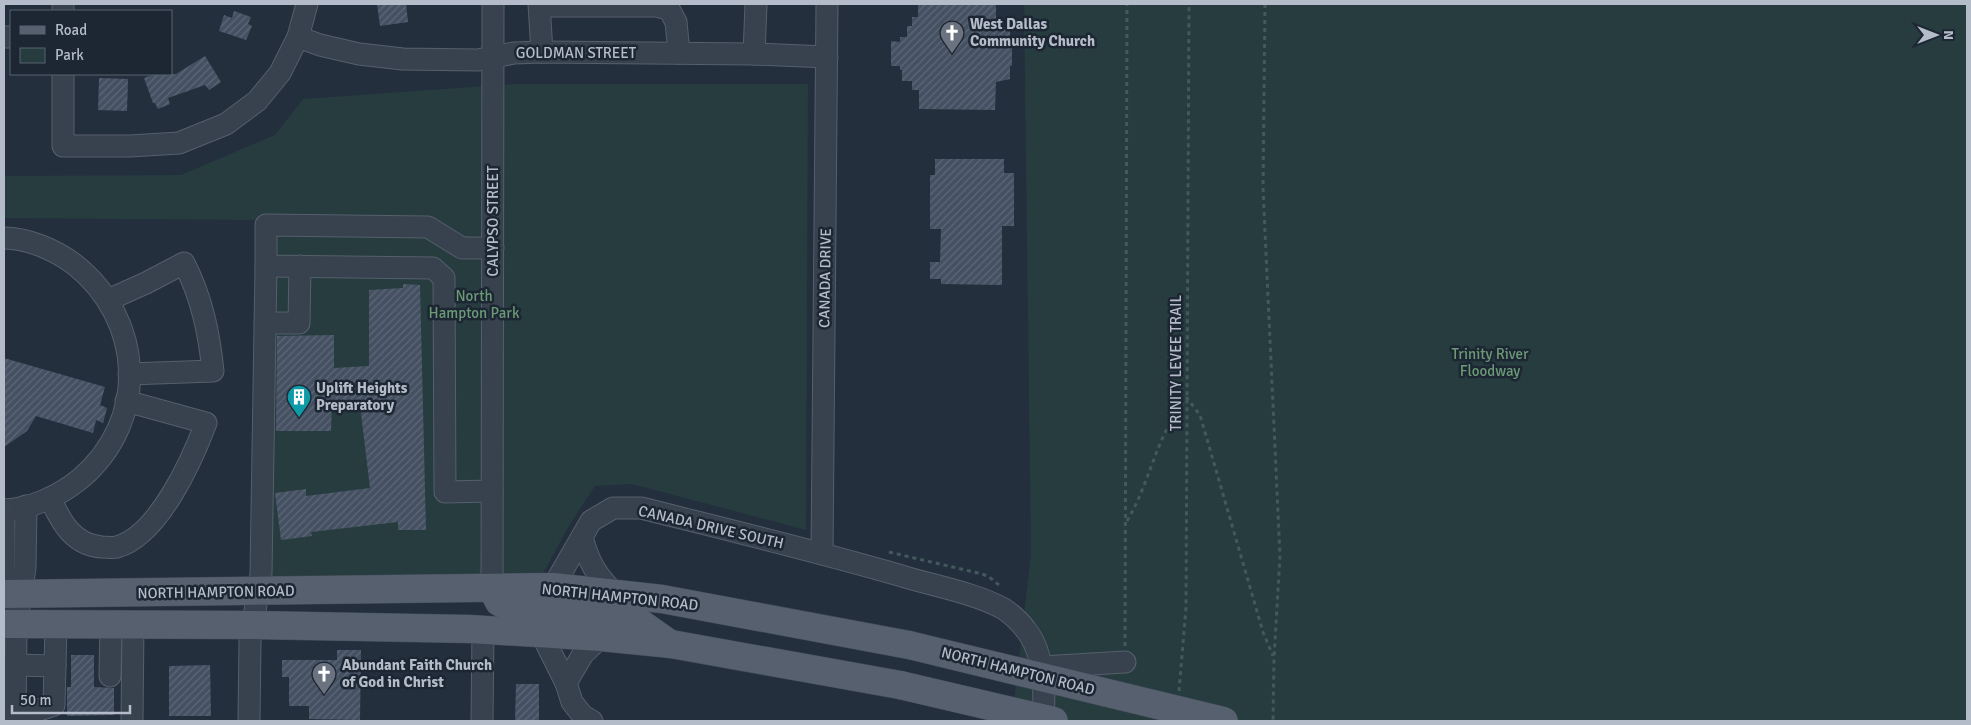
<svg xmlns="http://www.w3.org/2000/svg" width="1971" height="725" font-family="Signika,sans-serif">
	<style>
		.park { fill: #263c3f }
		.building { fill: url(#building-hatch) }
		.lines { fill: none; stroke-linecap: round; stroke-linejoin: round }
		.minor-casing { stroke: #565f6c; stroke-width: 23 }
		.major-casing { stroke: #414a57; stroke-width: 29 }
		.path { stroke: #44595c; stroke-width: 3; stroke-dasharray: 4 4; stroke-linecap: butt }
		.minor { stroke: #38414e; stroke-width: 21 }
		.major { stroke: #56606e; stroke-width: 28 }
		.major-bridge-casing { stroke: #414a57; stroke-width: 29; stroke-linecap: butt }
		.major-bridge { stroke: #56606e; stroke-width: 28 }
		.labels { text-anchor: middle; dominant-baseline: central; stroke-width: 5; stroke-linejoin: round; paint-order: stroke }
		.poi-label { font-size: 15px; font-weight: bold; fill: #b4bcc9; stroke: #1d2633; text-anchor: start }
		.street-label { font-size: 15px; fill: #b4bcc9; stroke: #1d2633 }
		.park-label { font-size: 15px; fill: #6b9a76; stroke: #1d2633 }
	</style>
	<defs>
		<pattern id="building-hatch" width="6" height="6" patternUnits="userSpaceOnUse" patternTransform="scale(1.25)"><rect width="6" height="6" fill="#455162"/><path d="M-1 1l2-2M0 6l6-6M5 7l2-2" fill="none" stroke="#5d6877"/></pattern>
	</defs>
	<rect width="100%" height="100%" fill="#242f3e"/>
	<g class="park">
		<polygon points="1024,4 1967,4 1967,721 1012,721 1031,554"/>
		<polygon points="513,84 808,84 806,530 632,484 595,486 570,524 541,577 259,577 255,220 4,218 4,176 181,175 275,135 303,99"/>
	</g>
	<g class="building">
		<polygon points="377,4 406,4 408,22 380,26"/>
		<polygon points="918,4 996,4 996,27 1010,27 1010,40 1012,40 1012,66 1010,66 1010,79 996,82 995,110 919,109 919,90 912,90 912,81 902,81 902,70 900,70 900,66 891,66 891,41 900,42 900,37 907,37 907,26 912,26 912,17 918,17"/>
		<polygon points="234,11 251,17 248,24 252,26 246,40 219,31 224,15 232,18"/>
		<polygon points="205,56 221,82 209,90 205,85 168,98 170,104 158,109 155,103 153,103 144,78 156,74 176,74"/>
		<polygon points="99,78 128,79 127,111 98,110"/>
		<polygon points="935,159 1004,159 1004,173 1014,173 1014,226 1002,226 1002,285 941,284 941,279 930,279 930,262 940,262 941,229 930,229 930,175 935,175"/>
		<polygon points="403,284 420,285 426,530 398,530 398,522 311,532 312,536 281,540 275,493 306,489 306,496 370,488 360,405 332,405 331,431 276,431 277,336 334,335 334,368 369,366 369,290 403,288"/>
		<polygon points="4,358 105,387 100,405 107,408 103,423 96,420 93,433 36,416 27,431 4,447"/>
		<polygon points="337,650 361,650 360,720 309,719 309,706 289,706 289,677 282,677 282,660 337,660"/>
		<polygon points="71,655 94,655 94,687 114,688 114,715 67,716 67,687 71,687"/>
		<polygon points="210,665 211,716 169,716 169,666"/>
		<polygon points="516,684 539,684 539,721 515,721"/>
	</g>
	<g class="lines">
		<defs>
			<g id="minor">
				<polyline points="539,4 542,52"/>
				<polyline points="540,4 547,6 656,6 669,9 676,22 679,53"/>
				<polyline points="63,11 63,4"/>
				<polyline points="4,37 11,37"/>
				<polyline points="298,37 320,45 359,54 403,59 478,60 514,53 542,52 754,54 827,57"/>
				<polyline points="754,54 756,4"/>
				<polyline points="63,74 63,146 130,146 179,143 226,124 257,101 280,73 298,37 307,4"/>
				<path d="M4,238C28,238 55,250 74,264C144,319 150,420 80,479C59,496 31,509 4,510"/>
				<path d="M108,300L146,283L184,263C202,298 209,333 213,371L129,374"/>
				<polyline points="265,323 299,323 300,266"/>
				<polyline points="492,491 445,492 444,278 433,268 266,266 266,225 428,227 462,248 493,248"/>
				<path d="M50,498C61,522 73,545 102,547C107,547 113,548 117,547C159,535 192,460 206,423L126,401"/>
				<polyline points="4,510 4,573 12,607"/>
				<path d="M582,537C589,563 596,575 615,594"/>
				<polyline points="822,553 827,4"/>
				<path d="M553,587L591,521L613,508H641C729,530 816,551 902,576C934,586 975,593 1004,609C1011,614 1021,623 1026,630C1045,653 1045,693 1043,721"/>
				<polyline points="492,588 493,4"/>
				<polyline points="541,633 566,683 572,702 583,716 592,721"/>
				<polyline points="16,665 55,666"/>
				<polyline points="1042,667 1125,662"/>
				<polyline points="110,676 111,625"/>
				<polyline points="566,683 583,654 601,637"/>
				<polyline points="15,711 39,710 54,705 56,625"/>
				<polyline points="15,721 16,625 25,568 26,506"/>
				<polyline points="132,721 133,625"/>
				<polyline points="249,721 250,641 261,574 266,266"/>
				<polyline points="482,721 483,630"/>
			</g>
			<g id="major">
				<polyline points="492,588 499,602 514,610 636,620 670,644"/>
				<polyline points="4,594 553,587 662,599 909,645"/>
				<polyline points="4,624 253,625 470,629 601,637 671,644 900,685"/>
			</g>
		</defs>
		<use href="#minor" class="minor-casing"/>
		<use href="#major" class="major-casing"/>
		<g class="path">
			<polyline points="1265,4 1263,188 1280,556 1274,658 1273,721"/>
			<path d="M1127,521C1151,481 1156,434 1187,398L1200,415L1263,632L1273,656"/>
			<polyline points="889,552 978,573 988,576 999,585"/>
			<polyline points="1125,646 1127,4"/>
			<polyline points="1179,691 1186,608 1189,4"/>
		</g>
		<use href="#minor" class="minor"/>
		<use href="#major" class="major"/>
		<defs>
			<g id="major-bridge">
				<polyline points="909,645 1224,721"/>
				<polyline points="900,685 1054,721"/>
			</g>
		</defs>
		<use href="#major-bridge" class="major-bridge-casing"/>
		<use href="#major-bridge" class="major-bridge"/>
	</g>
	<defs>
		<symbol id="church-pin" viewBox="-11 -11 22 30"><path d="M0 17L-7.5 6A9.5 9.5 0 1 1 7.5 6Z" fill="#6b7280" stroke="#1d2633"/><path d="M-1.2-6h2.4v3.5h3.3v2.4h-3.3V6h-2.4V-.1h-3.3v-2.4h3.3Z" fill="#fff"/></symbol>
		<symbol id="building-pin" viewBox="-11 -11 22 30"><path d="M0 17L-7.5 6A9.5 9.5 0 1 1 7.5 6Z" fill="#0f9aa8" stroke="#1d2633"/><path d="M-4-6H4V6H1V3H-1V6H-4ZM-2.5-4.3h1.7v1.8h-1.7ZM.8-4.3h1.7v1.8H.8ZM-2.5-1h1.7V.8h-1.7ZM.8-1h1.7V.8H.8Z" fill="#fff"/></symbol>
	</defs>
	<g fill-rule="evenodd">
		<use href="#church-pin" x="938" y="19" width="28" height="38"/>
		<use href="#building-pin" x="285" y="383" width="28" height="38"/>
		<use href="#church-pin" x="310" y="660" width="28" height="38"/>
	</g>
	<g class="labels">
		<g class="poi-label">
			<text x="970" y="24">West Dallas<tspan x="970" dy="17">Community Church</tspan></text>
			<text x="316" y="388">Uplift Heights<tspan x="316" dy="17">Preparatory</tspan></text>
			<text x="342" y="665">Abundant Faith Church<tspan x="342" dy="17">of God in Christ</tspan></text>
		</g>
		<g class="street-label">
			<text x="576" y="53">GOLDMAN STREET</text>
			<text transform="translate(493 221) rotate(-90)">CALYPSO STREET</text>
			<text transform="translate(825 278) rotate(-89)">CANADA DRIVE</text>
			<text transform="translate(1176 363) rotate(-90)">TRINITY LEVEE TRAIL</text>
			<text transform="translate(711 527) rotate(13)">CANADA DRIVE SOUTH</text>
			<text transform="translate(216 592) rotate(-1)">NORTH HAMPTON ROAD</text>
			<text transform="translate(620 597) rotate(6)">NORTH HAMPTON ROAD</text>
			<text transform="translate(1018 671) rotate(14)">NORTH HAMPTON ROAD</text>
		</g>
		<g class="park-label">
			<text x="474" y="296">North<tspan x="474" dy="17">Hampton Park</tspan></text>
			<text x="1490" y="354">Trinity River<tspan x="1490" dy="17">Floodway</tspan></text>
		</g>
	</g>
	<rect width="1971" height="725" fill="none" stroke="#b4bcc9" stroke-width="10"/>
	<rect x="10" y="10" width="162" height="65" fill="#1d2633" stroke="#59626f"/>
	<rect x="20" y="26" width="25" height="8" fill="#56606e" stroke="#59626f"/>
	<text x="55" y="35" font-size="15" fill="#b4bcc9">Road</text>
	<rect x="20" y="48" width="25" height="15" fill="#263c3f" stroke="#59626f"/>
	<text x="55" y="60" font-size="15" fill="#b4bcc9">Park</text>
	<g transform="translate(1936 35) rotate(90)" stroke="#1d2633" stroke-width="4" paint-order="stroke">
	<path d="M0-4L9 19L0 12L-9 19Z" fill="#b4bcc9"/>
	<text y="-8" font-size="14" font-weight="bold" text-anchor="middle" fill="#b4bcc9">N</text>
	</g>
	<path d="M12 705v8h118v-8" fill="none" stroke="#b4bcc9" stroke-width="2.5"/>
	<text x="20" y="705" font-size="15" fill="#b4bcc9" stroke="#1d2633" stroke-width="4" paint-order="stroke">50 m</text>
</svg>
